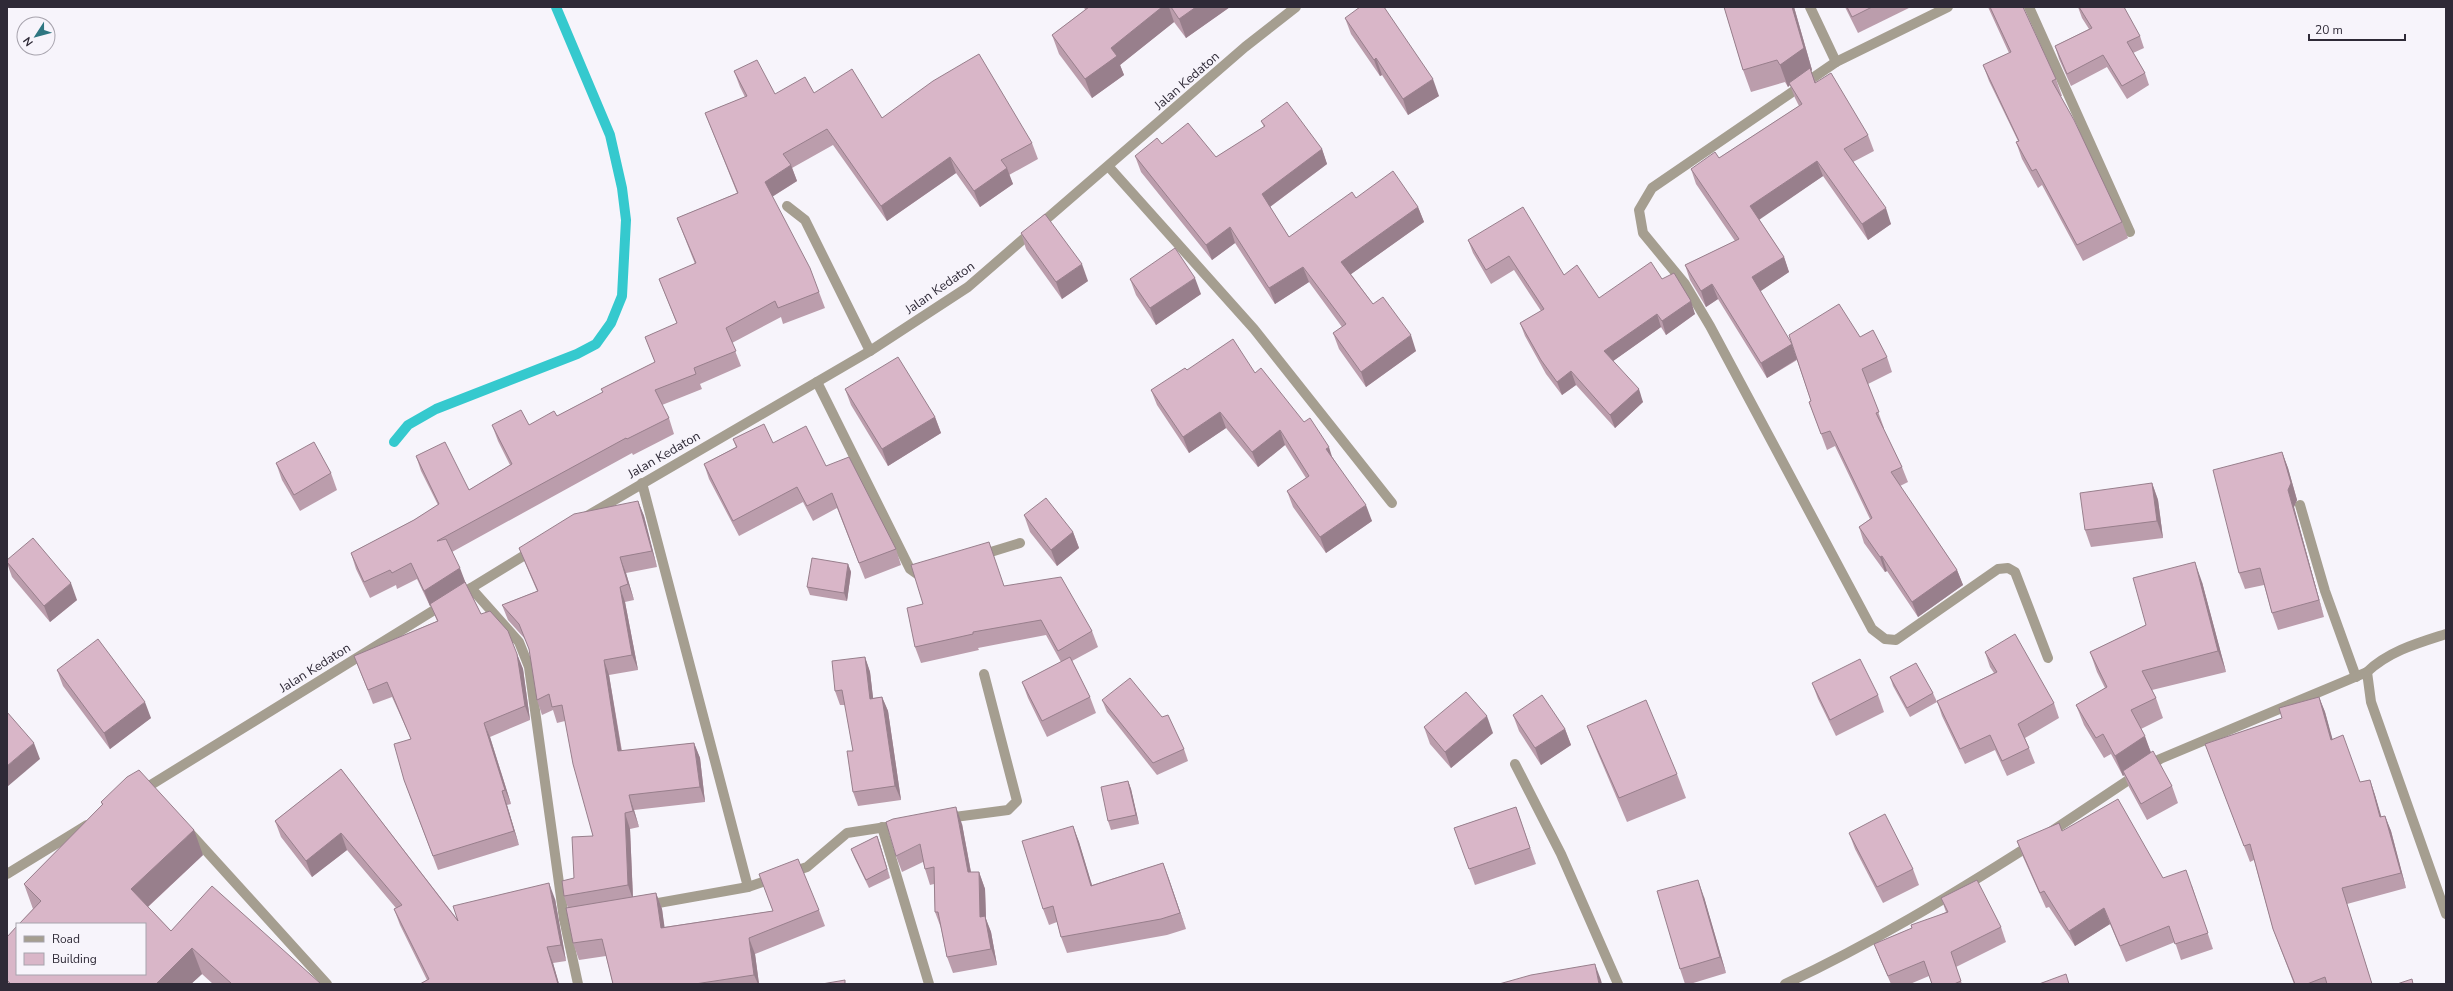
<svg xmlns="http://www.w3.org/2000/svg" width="2453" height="991" font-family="'Nunito Sans',sans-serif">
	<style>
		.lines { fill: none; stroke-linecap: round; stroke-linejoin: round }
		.stream { stroke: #35c9ce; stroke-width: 10 }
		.minor { stroke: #a59e90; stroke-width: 10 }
		.tertiary { stroke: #a59e90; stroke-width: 10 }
		.wall { fill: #bb9dac }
		.shaded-wall { fill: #987f8c }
		.building { fill: #d9b6c8; stroke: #987f8c }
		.labels { text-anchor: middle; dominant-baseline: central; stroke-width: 3; stroke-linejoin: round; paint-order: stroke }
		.street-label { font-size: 13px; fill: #2f2a37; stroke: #f7f4fb }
	</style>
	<rect width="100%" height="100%" fill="#f7f4fb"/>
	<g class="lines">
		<polyline class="stream" points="394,442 408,425 436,409 577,354 596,344 611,323 622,296 626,220 622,188 610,135 556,7"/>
		<g class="minor">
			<polyline points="1810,7 1836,62 1652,188 1639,210 1643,233 1685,284 1710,326 1872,629 1885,639 1896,640 1998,569 2008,568 2015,572 2048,658"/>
			<polyline points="2029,7 2130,232"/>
			<polyline points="1836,62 1948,7"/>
			<polyline points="1109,167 1254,329 1392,503"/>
			<polyline points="787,206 805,220 870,351"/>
			<polyline points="817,382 910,569 917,574 925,572"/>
			<polyline points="642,483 748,887"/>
			<polyline points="2300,505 2325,591 2356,677"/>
			<polyline points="981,555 1020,543"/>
			<polyline points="471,588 519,642 529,667 564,919 578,984"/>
			<path d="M2367,672C2389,651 2418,643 2446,634"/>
			<polyline points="1515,764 1561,854 1618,984"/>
			<polyline points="947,818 1008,810 1017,801 984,674"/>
			<polyline points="882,827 929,984"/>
			<polyline points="190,833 327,984"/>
			<polyline points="2049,833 2160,759 2367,672 2371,702 2446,914"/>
			<polyline points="789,873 807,867 847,833 899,825"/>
			<polyline points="647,905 748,887 774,878"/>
			<polyline points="564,919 581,917"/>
			<path d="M1785,984C1871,944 1952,895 2032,844"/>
		</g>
		<g class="tertiary">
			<polyline points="587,516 870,351 968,287 1245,47 1296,7"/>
			<polyline points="458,596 533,550"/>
			<polyline points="141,791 444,604"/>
			<polyline points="7,874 87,825"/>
		</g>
	</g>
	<g class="wall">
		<polygon points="1084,7 1230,7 1186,38 1174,22 1120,65 1124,75 1092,98 1059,54 1052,35 1085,10"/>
		<polygon points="1724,7 1794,7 1812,70 1811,71 1816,82 1868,135 1874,151 1853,162 1891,224 1868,240 1823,176 1759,219 1784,257 1789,272 1760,291 1796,355 1860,337 1887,357 1892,372 1868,384 1884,428 1883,428 1902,467 1908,482 1900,486 1957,570 1963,585 1918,617 1887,571 1885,572 1864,543 1859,527 1870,519 1835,446 1827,450 1809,402 1811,401 1797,360 1767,378 1718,299 1706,307 1690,280 1685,265 1735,241 1696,184 1691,169 1719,158 1799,106 1795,98 1790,85 1788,87 1785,82 1751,92 1743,70"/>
		<polygon points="1845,7 1911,7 1858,33"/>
		<polygon points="1988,7 2023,7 2056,79 2062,96 2060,96 2122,222 2128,238 2083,261 2042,185 2038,188 2022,159 2016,142 2018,141 1989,81 1983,65 2009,53"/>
		<polygon points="2078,7 2140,36 2144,48 2133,53 2145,73 2149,85 2127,99 2107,67 2071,86 2059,59 2055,46 2089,29 2082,18"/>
		<polygon points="1345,18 1439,96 1408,115 1382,75 1380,76 1351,34"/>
		<polygon points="734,71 775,94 814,93 882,118 1032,143 1038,159 1009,175 1013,184 980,207 956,173 887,221 833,145 792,168 797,181 772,197 819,292 825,308 783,324 781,317 732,343 741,366 700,384 702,389 662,405 669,418 674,434 633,455 632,453 452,552 466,584 481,614 517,654 523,669 530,720 490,737 511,804 507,805 519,845 438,870 404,780 411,739 392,697 373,704 354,656 437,621 431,606 430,606 417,579 397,589 396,585 370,598 356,569 351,553 414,520 438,505 421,471 416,456 469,490 510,465 498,441 492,425 529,425 557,416 603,392 601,389 655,362 645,337 677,324 659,279 695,264 677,218 737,193 705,113 745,97 740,87"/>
		<polygon points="1261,121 1322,149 1327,164 1270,207 1289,237 1356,198 1418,207 1424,222 1351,274 1373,304 1416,351 1366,387 1339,349 1333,333 1342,327 1309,282 1275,304 1235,243 1212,260 1141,172 1135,156 1162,144 1216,157 1264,127"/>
		<polygon points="1021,233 1088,281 1062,299 1026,249"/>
		<polygon points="1468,240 1564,275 1599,298 1662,279 1695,314 1666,335 1661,327 1613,361 1643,402 1615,428 1576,385 1562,395 1546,374 1525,336 1520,323 1541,311 1514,270 1491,284 1473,253"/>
		<polygon points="1130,279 1201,294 1156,325 1136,295"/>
		<polygon points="1187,370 1255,373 1333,458 1372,521 1326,553 1293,507 1287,491 1306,478 1285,445 1258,467 1226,428 1189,453 1157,405 1151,390"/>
		<polygon points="845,389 935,417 941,433 888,466 851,405"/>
		<polygon points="733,439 773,443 826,466 896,549 901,565 865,579 837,508 813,521 803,502 739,536 709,479 704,464 736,447"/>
		<polygon points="2282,452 2288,468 2297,500 2294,507 2324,617 2278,630 2272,613 2264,585 2245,589 2239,573"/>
		<polygon points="276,463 331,473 337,490 300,511 282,480"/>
		<polygon points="2152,483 2158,500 2163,538 2091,547 2085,530"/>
		<polygon points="638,501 644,516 657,567 626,573 634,600 625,602 638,670 609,675 622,751 694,743 700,758 705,802 634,810 639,827 630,829 633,897 656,893 662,909 664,927 773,911 759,874 819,910 825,926 755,954 759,984 612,984 613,984 606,956 579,960 573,943 568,908 564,896 574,878 593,836 565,721 557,723 553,710 542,715 537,700 530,651 525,639 508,620 502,605 537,591 525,563 519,548"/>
		<polygon points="1024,515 1073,532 1079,548 1057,566 1030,532"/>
		<polygon points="7,560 77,600 50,622 12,577 7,563"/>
		<polygon points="848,564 851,572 847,601 810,595 807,587"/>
		<polygon points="2202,582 2226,672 2152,690 2156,698 2163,718 2141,729 2151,752 2172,786 2178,803 2147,820 2129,787 2124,775 2123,776 2111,754 2104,758 2084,725 2076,705 2105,688 2097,672 2090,652 2146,625"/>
		<polygon points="1004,586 1092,631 1098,647 1072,661 1090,697 1096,713 1047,737 1028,698 1022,682 1061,662 1046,635 978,648 979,650 921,663 915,647"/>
		<polygon points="1985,652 2054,703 2059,718 2025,738 2035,763 2007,776 1995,750 1965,764 1942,716 1937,701 1994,673 1990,667"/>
		<polygon points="865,657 870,672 873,698 882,697 888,711 901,800 858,806 853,792 853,751 845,705 840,705 835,691"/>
		<polygon points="57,670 151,718 110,749 63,686"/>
		<polygon points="1890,677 1933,693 1937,702 1910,717 1893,686"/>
		<polygon points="1812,683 1878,695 1884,712 1836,736 1818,699"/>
		<polygon points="2319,697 2325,712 2332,739 2360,782 2370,780 2375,795 2381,817 2385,816 2391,831 2406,888 2347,904 2372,984 2294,984 2273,929 2254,860 2250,862 2205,744 2282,718"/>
		<polygon points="1102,700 1184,749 1188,761 1157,775 1107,712"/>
		<polygon points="1513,715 1565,729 1571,745 1541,765 1519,731"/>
		<polygon points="1587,726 1677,774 1686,798 1627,822 1596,749"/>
		<polygon points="1424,727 1493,733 1451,768 1430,744"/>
		<polygon points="341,769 458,920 555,899 566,961 553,963 559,984 420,984 427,980 400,925 394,909 396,908 347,850 312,877 281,837 275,821"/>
		<polygon points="1128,781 1131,789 1139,824 1111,830 1108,821"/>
		<polygon points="101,802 203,855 148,907 171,931 321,984 213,984 202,974 191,984 7,984 7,937 33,909 24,884 102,805"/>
		<polygon points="1516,807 1536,864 1475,885 1454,828"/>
		<polygon points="962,824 971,872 979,872 985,889 986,919 991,932 997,965 953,973 947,957 941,928 935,912 934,884 930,885 925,869 923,862 902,872 896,856"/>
		<polygon points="1073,826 1079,842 1092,885 1163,863 1186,929 1167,935 1067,953 1061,937 1057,922 1049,925 1043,909"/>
		<polygon points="2062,831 2163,878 2192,886 2213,949 2181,960 2175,942 2126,962 2110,924 2075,946 2049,907 2046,908 2023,857 2017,841"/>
		<polygon points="1849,833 1913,869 1919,885 1883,903 1855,849"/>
		<polygon points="877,836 890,878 869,888 854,857 851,849"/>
		<polygon points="1704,897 1726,973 1690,984 1685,984 1680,969"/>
		<polygon points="1941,898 2001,927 2006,942 1956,967 1962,984 1932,984 1929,976 1910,984 1891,984 1880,959 1874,944 1912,928 1946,912"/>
	</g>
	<g class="shaded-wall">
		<polygon points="1162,7 1169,7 1174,22 1120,65 1124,75 1092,98 1085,79 1111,48"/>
		<polygon points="1196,7 1230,7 1186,38 1179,19"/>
		<polygon points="1792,7 1794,7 1812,70 1811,71 1816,84 1789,83 1790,85 1788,87 1780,65"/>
		<polygon points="1376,58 1382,75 1380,76 1374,60"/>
		<polygon points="1433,79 1439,96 1408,115 1403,99"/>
		<polygon points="1322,149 1327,164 1267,209 1262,194"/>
		<polygon points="950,157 956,173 887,221 881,206"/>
		<polygon points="1817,161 1823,176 1756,222 1750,206"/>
		<polygon points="791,165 797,181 770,198 765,182"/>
		<polygon points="1007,168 1013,184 980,207 974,191"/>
		<polygon points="1418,207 1424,222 1347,277 1341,262"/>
		<polygon points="1886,208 1891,224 1868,240 1862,224"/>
		<polygon points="1230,227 1235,243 1212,260 1206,245"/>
		<polygon points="1784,257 1789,272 1758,293 1752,277"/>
		<polygon points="1082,264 1088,281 1062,299 1056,282"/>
		<polygon points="1303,267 1309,282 1275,304 1269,288"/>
		<polygon points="1195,278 1201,294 1156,325 1150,308"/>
		<polygon points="1712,284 1718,299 1706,307 1701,291"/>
		<polygon points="1691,301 1695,314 1666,335 1662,321"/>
		<polygon points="1657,314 1661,327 1609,364 1604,351"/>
		<polygon points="1411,335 1416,351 1366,387 1361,372"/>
		<polygon points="1792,344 1797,359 1767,378 1761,363"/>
		<polygon points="1571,371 1576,385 1562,395 1557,382"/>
		<polygon points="1639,389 1643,402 1615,428 1610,415"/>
		<polygon points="1220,412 1226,428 1189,453 1183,437"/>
		<polygon points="935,417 941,433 888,466 882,449"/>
		<polygon points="1280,430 1285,445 1258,467 1252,452"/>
		<polygon points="1329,447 1334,463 1326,449"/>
		<polygon points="2282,452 2288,468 2297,500 2294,507 2324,617 2319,600 2288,490"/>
		<polygon points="2152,483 2158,500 2163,538 2157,521"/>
		<polygon points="638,501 644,516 657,567 652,551"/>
		<polygon points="1366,505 1372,521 1326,553 1320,537"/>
		<polygon points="1073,532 1079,548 1057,566 1051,550"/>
		<polygon points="1882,556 1887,571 1885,572 1880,557"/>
		<polygon points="620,557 626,573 634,600 628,584"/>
		<polygon points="2195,562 2202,582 2226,672 2218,651"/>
		<polygon points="848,564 851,572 847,601 844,593"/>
		<polygon points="460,568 466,584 430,606 424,591"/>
		<polygon points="1957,570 1963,585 1918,617 1912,602"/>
		<polygon points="71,583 77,600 50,622 44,606"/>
		<polygon points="620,587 625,602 638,670 632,655"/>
		<polygon points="517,654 523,669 530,720 525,706"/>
		<polygon points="865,657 870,672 875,714 870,699"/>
		<polygon points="604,660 609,675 624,767 618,751"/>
		<polygon points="882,697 888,711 901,800 895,786"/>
		<polygon points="2319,697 2325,712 2337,755 2331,740"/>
		<polygon points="145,702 151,718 110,749 104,733"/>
		<polygon points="1487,716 1493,733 1451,768 1445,752"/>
		<polygon points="484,723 490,737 511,804 505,790"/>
		<polygon points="1565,729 1571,745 1541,765 1535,748"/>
		<polygon points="2145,736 2152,756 2123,771 2124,775 2123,776 2115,756"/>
		<polygon points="34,743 40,759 7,787 7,766"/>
		<polygon points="694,743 700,758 705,802 700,787"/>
		<polygon points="2370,780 2375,795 2386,832 2380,817"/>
		<polygon points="1128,781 1131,789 1139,824 1136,815"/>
		<polygon points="502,791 507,805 519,845 514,831"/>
		<polygon points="629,795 634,810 639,827 633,811"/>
		<polygon points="956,807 962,824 974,889 968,872"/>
		<polygon points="625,813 630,829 633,900 628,885"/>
		<polygon points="2385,816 2391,831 2406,888 2401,873"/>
		<polygon points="1073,826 1079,842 1097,902 1091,886"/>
		<polygon points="194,830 203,855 140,914 131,889"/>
		<polygon points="341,833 347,850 312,877 306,861"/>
		<polygon points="877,836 880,844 890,878 887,869"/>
		<polygon points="1163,863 1169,879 1186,929 1180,913"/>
		<polygon points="979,872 985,889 986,919 991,932 997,965 980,917"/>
		<polygon points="1698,880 1704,897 1726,973 1720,957"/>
		<polygon points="549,883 555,899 566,961 561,945"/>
		<polygon points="656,893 662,909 667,944 661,928"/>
		<polygon points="2104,908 2110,924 2075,946 2069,931"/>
		<polygon points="749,938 755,954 759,984 758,984 754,975"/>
		<polygon points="547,947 553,963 559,984 558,984"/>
		<polygon points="192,948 202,974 191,984 156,984"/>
		<polygon points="1595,964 1601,980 1602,984 1599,984"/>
	</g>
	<g class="building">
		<polygon points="1089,7 1162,7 1111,48 1117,56 1085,79 1052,35"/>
		<polygon points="1171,7 1196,7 1179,19"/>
		<polygon points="1360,7 1384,7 1433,79 1403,99 1376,58 1374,60 1345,18"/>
		<polygon points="1724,7 1792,7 1804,48 1780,65 1777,60 1743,70"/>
		<polygon points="1847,7 1872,7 1852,17"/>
		<polygon points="1990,7 2023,7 2056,79 2052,81 2074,120 2122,222 2077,245 2036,169 2032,171 2016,142 2019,141 1983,65 2011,52"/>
		<polygon points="2079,7 2124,7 2140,36 2127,42 2145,73 2122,86 2103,55 2067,74 2055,46 2092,28"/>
		<polygon points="979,54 1032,143 1001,160 1007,168 974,191 950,157 881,206 827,129 783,154 791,165 765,182 810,268 819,292 778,308 775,301 726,328 736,351 694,368 696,374 655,390 669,418 627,439 626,438 437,541 446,539 460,568 424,591 411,563 392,573 390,570 364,582 351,553 414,520 439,504 416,456 445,442 469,490 512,464 492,425 521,410 529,425 554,411 557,416 603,392 601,389 655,362 645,337 677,323 659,279 696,263 677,218 738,193 705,113 747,96 734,71 757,60 775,94 805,77 814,93 852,69 882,118 933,81"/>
		<polygon points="1810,68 1815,83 1831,73 1868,135 1844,149 1886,208 1862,224 1817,161 1750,206 1784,257 1752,277 1792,344 1761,363 1712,284 1701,291 1685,265 1739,239 1691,169 1715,152 1719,158 1802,104 1789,83"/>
		<polygon points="1287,102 1322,149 1262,194 1289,237 1352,192 1356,198 1393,171 1418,207 1341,262 1373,304 1383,297 1411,335 1361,372 1333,333 1346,324 1303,267 1269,288 1230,227 1206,245 1135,156 1157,138 1162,144 1188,123 1216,157 1265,126 1261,121"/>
		<polygon points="1523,207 1564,275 1577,265 1599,298 1651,262 1662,279 1674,273 1691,301 1662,321 1657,314 1604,351 1639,389 1610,415 1571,371 1557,382 1541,360 1520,323 1544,309 1509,256 1486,270 1468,240"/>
		<polygon points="1045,214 1082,264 1056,282 1021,233"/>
		<polygon points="1175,248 1195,278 1150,308 1130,279"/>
		<polygon points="1839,304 1860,337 1873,330 1887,357 1862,369 1879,412 1876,413 1902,467 1891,472 1957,570 1912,602 1882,556 1880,557 1859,527 1872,518 1830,431 1821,434 1809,402 1811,401 1789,335"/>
		<polygon points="1233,339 1255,373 1261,368 1304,422 1310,418 1329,447 1326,449 1366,505 1320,537 1287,491 1309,476 1280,430 1252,452 1220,412 1183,437 1151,390 1185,368 1187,370"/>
		<polygon points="898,357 935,417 882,449 845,389"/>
		<polygon points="764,424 773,443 806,426 826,466 849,457 896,549 859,563 832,493 807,506 797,487 733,521 704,464 737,447 733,439"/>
		<polygon points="314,442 331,473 294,495 276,463"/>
		<polygon points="2282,452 2291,483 2288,490 2319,600 2272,613 2260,568 2239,573 2213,470"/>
		<polygon points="2152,483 2157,521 2085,530 2080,493"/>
		<polygon points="1046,498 1073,532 1051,550 1024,515"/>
		<polygon points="638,501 652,551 620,557 628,584 620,587 632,655 604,660 618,751 694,743 700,787 629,795 633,811 625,813 628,885 564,896 562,881 574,878 572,837 593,836 573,764 562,705 552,707 549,694 537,700 529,649 519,624 502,605 538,591 519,548 574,514"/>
		<polygon points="33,538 71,583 44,606 7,562 7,560"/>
		<polygon points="989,542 1004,586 1061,577 1092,631 1058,651 1041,620 973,632 973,634 915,647 907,608 923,604 911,565"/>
		<polygon points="812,558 848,564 844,593 807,587"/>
		<polygon points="2195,562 2218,651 2142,671 2156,698 2131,710 2145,736 2115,756 2103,734 2096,738 2076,705 2107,687 2090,652 2146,625 2133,578"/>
		<polygon points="465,582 481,614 490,611 508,631 517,654 525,706 484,723 505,790 502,791 514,831 433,856 404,780 394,744 411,739 387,682 368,690 354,656 438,621 430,604"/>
		<polygon points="2015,634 2054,703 2018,724 2029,748 2002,761 1990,735 1960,749 1937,701 1997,672 1985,652"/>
		<polygon points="98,639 145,702 104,733 57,670"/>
		<polygon points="865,657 870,699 882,697 895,786 853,792 847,751 853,751 842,690 835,691 832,661"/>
		<polygon points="1070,657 1090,697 1042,721 1022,682"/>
		<polygon points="1860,659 1878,695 1830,720 1812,683"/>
		<polygon points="1916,663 1933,693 1907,708 1890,677"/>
		<polygon points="1130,678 1162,717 1168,715 1184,749 1153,763 1102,700"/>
		<polygon points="1466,692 1487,716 1445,752 1424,727"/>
		<polygon points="1542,695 1565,729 1535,748 1513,715"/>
		<polygon points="2319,697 2331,740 2343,735 2360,782 2370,780 2380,817 2385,816 2401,873 2342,888 2372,984 2327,984 2325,977 2307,984 2295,984 2273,929 2250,844 2244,846 2205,744 2282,718 2279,708"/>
		<polygon points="1646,700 1677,774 1619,798 1587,726"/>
		<polygon points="7,712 34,743 7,766"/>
		<polygon points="2153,751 2172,786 2141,804 2123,771"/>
		<polygon points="341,769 458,921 453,906 549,883 561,945 547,947 558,984 420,984 429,979 394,909 402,905 341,833 306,861 275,821"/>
		<polygon points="139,770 194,830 131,889 171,931 212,886 321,984 232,984 192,948 156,984 11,984 7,980 7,937 17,926 17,974 145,974 145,924 19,924 41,901 24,884 103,804 101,802 127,777"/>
		<polygon points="1128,781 1136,815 1108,821 1101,787"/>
		<polygon points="2118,799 2163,878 2186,870 2208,933 2175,944 2169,926 2120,946 2104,908 2069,931 2044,891 2040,893 2017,841 2059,823 2062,831"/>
		<polygon points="956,807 968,872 979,872 980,917 985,916 991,949 947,957 938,912 935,912 934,867 925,869 920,844 896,856 886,822 893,819"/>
		<polygon points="1516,807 1530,848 1469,869 1454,828"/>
		<polygon points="1885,814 1913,869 1877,887 1849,833"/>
		<polygon points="1073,826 1091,886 1163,863 1180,913 1161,919 1061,937 1053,906 1043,909 1022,841"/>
		<polygon points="877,836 887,869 866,880 851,849"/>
		<polygon points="798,859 819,910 749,938 754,975 695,984 612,984 613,984 602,939 573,943 566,908 656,893 661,928 773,911 759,874"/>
		<polygon points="1698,880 1720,957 1680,969 1657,891"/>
		<polygon points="1977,880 2001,927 1951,952 1961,981 1954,984 1932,984 1924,961 1888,976 1874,944 1912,928 1911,925 1948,912 1941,898"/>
		<polygon points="1595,964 1599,984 1499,984 1531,975"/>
		<polygon points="2066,974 2069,984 2039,984"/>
		<polygon points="2412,979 2413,984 2397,984"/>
		<polygon points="845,980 845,984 822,984"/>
	</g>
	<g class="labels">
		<g class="street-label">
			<text transform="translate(1187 81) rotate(-41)">Jalan Kedaton</text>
			<text transform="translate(940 288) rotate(-35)">Jalan Kedaton</text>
			<text transform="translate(664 455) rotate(-30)">Jalan Kedaton</text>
			<text transform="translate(315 668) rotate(-32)">Jalan Kedaton</text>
		</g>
	</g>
	<rect width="2453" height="991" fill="none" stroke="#2f2a37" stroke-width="16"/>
	<rect x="16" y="923" width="130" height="52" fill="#f7f4fb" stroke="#a7a3ad"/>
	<rect x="24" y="936" width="20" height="6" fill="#a59e90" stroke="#a7a3ad"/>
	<text x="52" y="943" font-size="12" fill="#2f2a37">Road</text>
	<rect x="24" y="953" width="20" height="12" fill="#d9b6c8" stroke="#a7a3ad"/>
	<text x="52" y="963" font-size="12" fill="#2f2a37">Building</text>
	<g transform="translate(36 36) rotate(234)"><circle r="19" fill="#f7f4fb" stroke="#a7a3ad"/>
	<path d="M0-3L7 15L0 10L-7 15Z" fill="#2e7681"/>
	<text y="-6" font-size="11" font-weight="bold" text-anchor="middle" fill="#2f2a37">N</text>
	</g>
	<path d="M2309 34v6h96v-6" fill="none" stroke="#2f2a37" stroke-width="2"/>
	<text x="2315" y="34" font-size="12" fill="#2f2a37" stroke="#f7f4fb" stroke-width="3" paint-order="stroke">20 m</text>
</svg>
